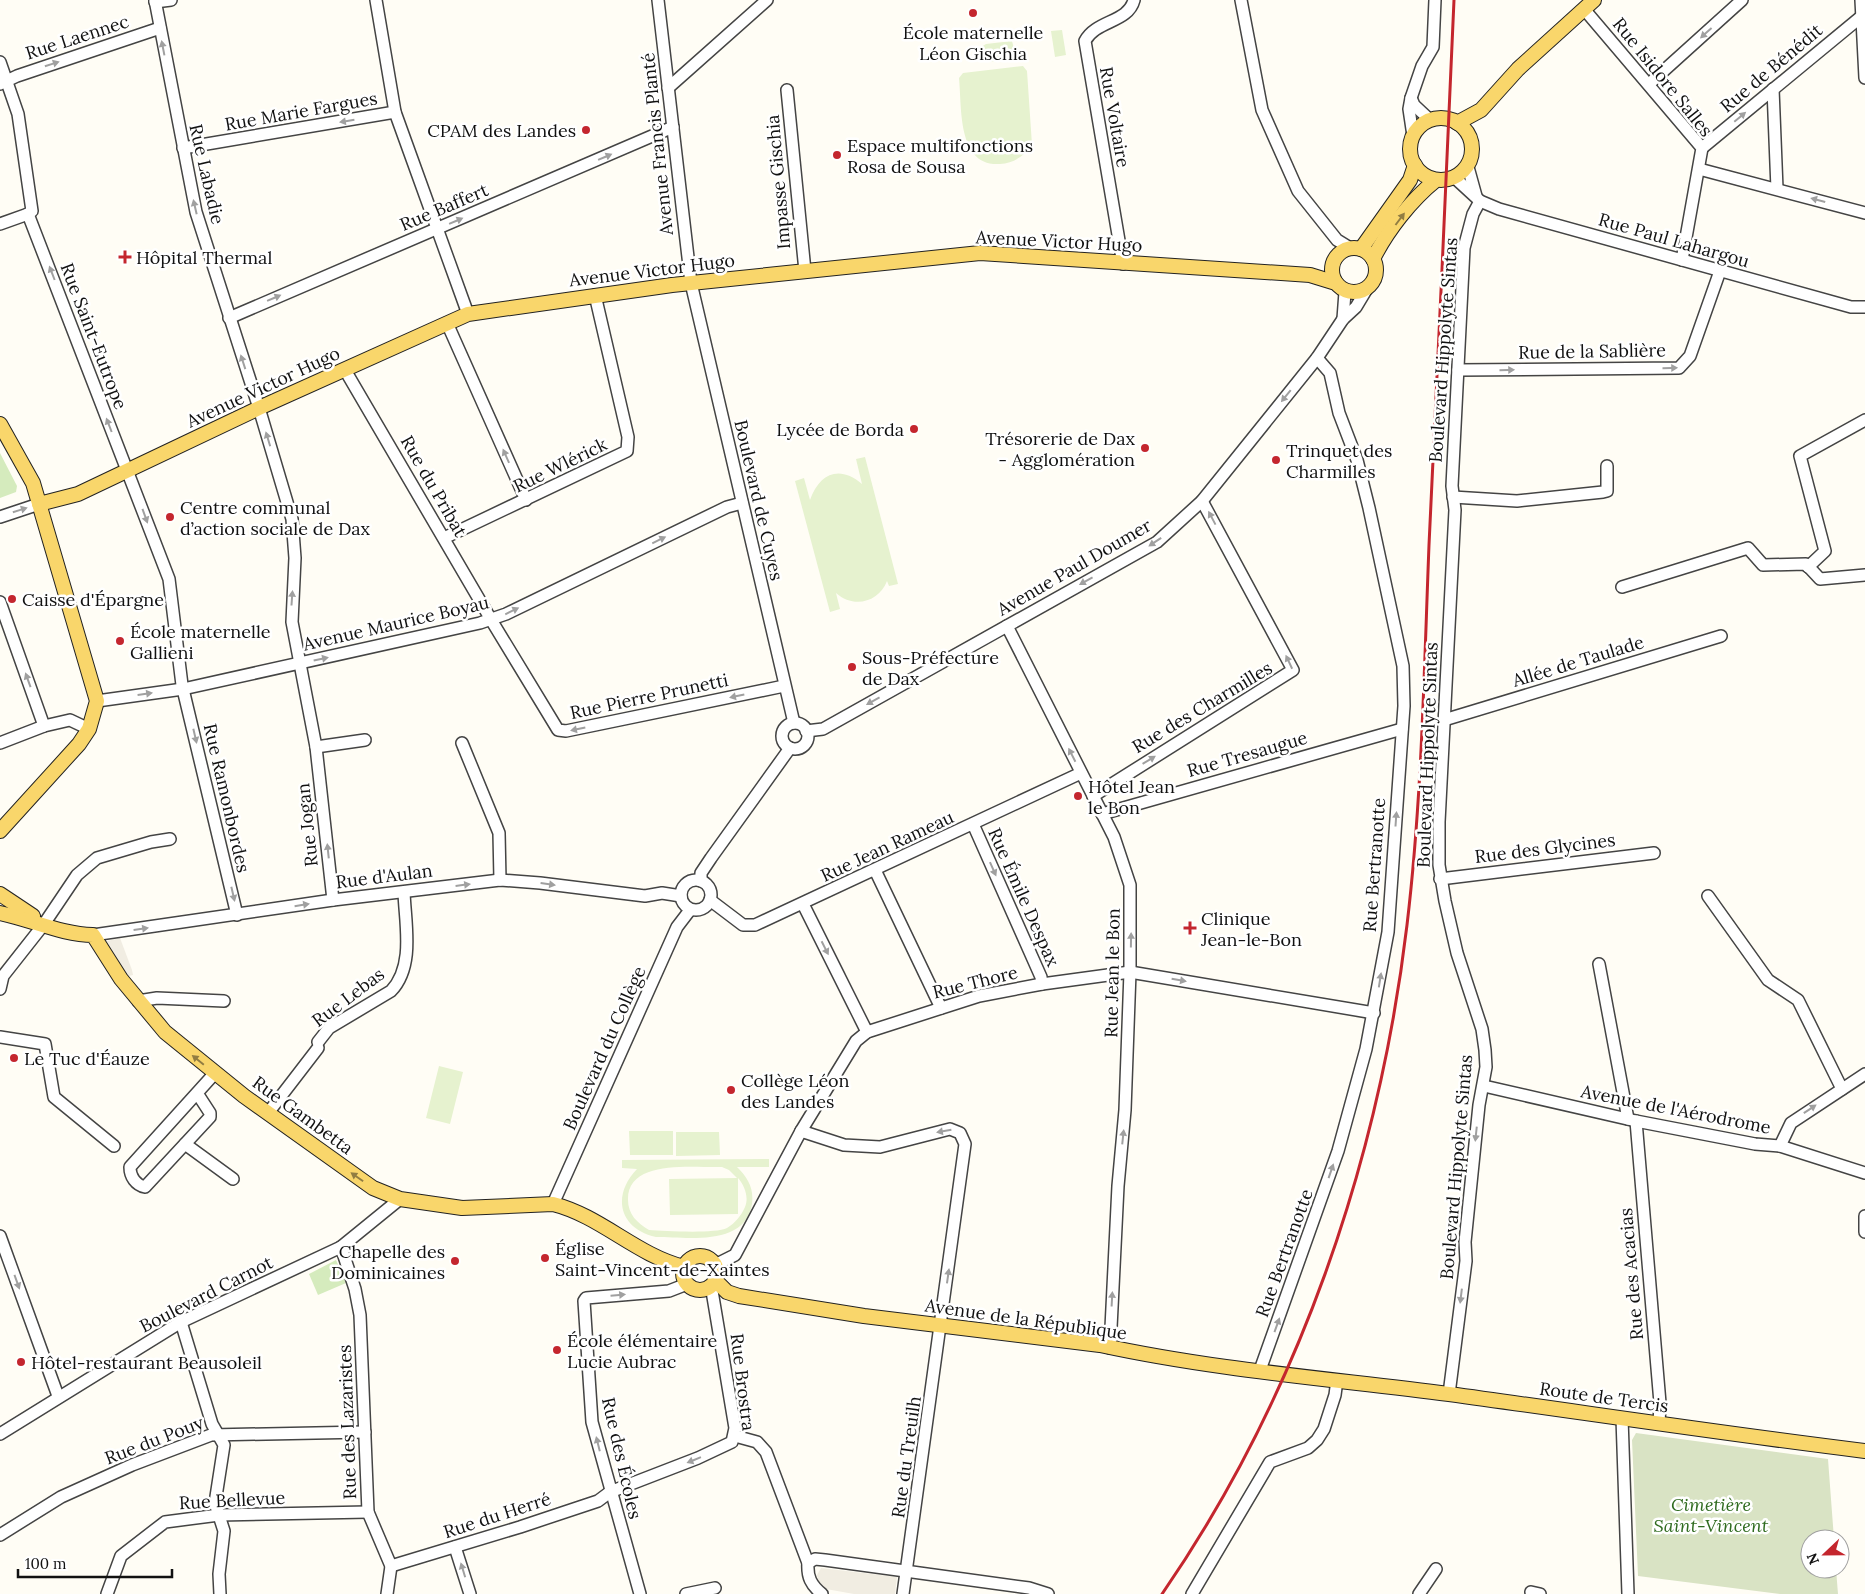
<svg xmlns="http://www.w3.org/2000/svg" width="1865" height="1594" font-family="Lora,serif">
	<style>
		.green { fill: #d5ebbd }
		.cemetery { fill: #d9e3c4 }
		.pitch { fill: #e6f2cf; fill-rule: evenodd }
		.plaza { fill: #f1ede2 }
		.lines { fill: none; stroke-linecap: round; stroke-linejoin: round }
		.minor-casing { stroke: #444; stroke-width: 14 }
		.major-casing { stroke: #222; stroke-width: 16 }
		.minor { stroke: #fff; stroke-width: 11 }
		.major { stroke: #f9d66b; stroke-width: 14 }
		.rail { stroke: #c4262e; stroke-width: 3 }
		.oneway { fill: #a0a0a0 }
		.oneway2 { fill: #917d42 }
		.poi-dot { fill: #c4262e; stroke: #fff; stroke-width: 2 }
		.labels { text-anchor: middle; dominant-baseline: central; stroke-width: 5; stroke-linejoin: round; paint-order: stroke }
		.poi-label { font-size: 18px; fill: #111; stroke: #fff; text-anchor: start }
		.street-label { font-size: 18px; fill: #111; stroke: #fff }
		.park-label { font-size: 18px; font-style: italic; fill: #2f6b1f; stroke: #fff }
	</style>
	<rect width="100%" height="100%" fill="#fffdf5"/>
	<g class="green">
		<polygon points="0,453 17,486 16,492 0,498"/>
		<polygon points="336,1260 346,1283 318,1295 309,1274"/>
	</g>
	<polygon class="cemetery" points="1636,1433 1828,1459 1834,1539 1810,1539 1810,1569 1836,1569 1838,1594 1780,1594 1638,1576 1632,1440"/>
	<g class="pitch">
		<polygon points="1062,30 1066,55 1055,57 1051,31"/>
		<polygon points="1012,41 1016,57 1014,59 987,62 985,60 983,46 986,44"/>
		<path d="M1023,66L1027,71L1032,145C1024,156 1014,163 1000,164C957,167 962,108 959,78L963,73Z"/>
		<path d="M865,457L898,584L889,586L887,581C879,602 854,609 836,593L840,609L830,612L795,481L804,478L810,500C819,474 839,464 862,484L856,459Z"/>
		<polygon points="439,1066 463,1072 450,1124 426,1118"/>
		<polygon points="629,1131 673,1131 673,1155 630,1155"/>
		<polygon points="676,1132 719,1132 720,1155 676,1156"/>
		<path d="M769,1159V1167H737C748,1178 754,1188 752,1204C745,1247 687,1237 656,1237C618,1228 612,1195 637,1169L622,1168V1160ZM722,1167L729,1170L737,1178L669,1179L670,1215L738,1214V1178C745,1186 749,1198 745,1207C741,1216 735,1223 727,1228C715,1234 664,1231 649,1230C637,1223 628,1214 628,1200C627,1158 695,1168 722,1167Z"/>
	</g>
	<g class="plaza">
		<polygon points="120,938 132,970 133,975 125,977 103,942"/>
		<polygon points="821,1568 897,1577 895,1594 854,1594 826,1589 818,1580 817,1575"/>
	</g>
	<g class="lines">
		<defs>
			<g id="minor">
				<polyline points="155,0 196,212 259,408 292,519 295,558 292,622 316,747 333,900"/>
				<polyline points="376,0 395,112 468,314"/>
				<polyline points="658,0 691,283 794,723"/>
				<polyline points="1241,0 1262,110 1298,191 1337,240 1350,248"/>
				<polyline points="1861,0 1865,78"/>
				<polyline points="155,2 171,0"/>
				<polyline points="1584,9 1702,148 1682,260"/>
				<polyline points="0,62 18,114 32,211 28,214"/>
				<polyline points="0,84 17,76 160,28"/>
				<polyline points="1649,84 1742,0"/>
				<polyline points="668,88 767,0"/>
				<polyline points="1773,89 1777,189"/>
				<polyline points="787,90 805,271"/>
				<polyline points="1411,98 1414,105 1430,120"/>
				<polyline points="1413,136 1409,109 1411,98 1422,66 1433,47 1435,0"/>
				<polyline points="183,148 395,112"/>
				<polyline points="1702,148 1862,16"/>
				<polyline points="1468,167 1476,196"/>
				<polyline points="1699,169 1865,213"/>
				<polyline points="1455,178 1480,201 1499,209 1851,307 1865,307"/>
				<polyline points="28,214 169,579 182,685 237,915"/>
				<polyline points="0,224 28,214"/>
				<path d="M1123,264L1085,41C1096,20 1128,23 1134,0"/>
				<polyline points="229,318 673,127"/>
				<polyline points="1343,319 1345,292"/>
				<polyline points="447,323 526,500"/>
				<polyline points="345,370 493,623 558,730 566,731 784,686"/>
				<polyline points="1458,370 1679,368 1690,356 1720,271"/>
				<polyline points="1453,497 1517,501 1603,492 1607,491 1607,466"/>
				<polyline points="0,517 39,504"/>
				<polyline points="444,538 627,451 628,437 595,295"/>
				<polyline points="1808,567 1825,551 1800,456 1865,420"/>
				<polyline points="1622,587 1748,548 1763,565 1806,564 1820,579 1865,575"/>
				<polyline points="0,602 44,726"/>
				<polyline points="1007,626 1114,837 1130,885 1130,972 1125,1110 1118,1186 1110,1348"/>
				<polyline points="97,701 183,689 480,623 506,614 727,507 742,503"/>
				<polyline points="1444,720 1721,636"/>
				<circle cx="795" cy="736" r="13"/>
				<polyline points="806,731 823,729 1157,542 1202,501 1317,358 1343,319 1356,307 1368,287"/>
				<polyline points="0,743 44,726 70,720 89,729"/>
				<polyline points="462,743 499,833 500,880"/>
				<polyline points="316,747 365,740"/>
				<polyline points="1093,796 1293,670 1202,501"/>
				<polyline points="1102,814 1402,729"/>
				<polyline points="973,824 1041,977 1042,984"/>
				<polyline points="875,870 941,1008"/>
				<polyline points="1440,879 1654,853"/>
				<circle cx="696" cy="895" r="15"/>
				<polyline points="701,881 701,873 711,858 790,748"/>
				<polyline points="1708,896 1768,980 1798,1000 1842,1089"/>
				<polyline points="710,900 743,925 755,925 1081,773"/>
				<polyline points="803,904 867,1032"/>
				<polyline points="93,935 333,900 500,880 540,883 645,896 662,893 681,896"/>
				<polyline points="1599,964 1628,1119"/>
				<polyline points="0,989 3,976 44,924 77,875 97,858 151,842 170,839"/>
				<polyline points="138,1001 157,998 224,1001"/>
				<polyline points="0,1037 45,1044 54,1097 114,1146"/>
				<path d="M318,1042L329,1028L391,991C415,966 405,923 404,892"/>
				<polyline points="1484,1086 1636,1121 1755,1144 1780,1146 1865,1173"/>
				<path d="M197,1093L210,1113V1117L145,1187C136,1185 130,1177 130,1167L215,1073"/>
				<polyline points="268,1113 318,1048"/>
				<polyline points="1636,1121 1660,1403 1659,1424"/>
				<polyline points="801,1131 844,1145 880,1147 950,1129 960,1133 965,1144 903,1594"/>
				<polyline points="185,1144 233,1179"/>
				<polyline points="1780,1146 1791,1123 1865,1074"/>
				<polyline points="553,1204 677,927 690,910"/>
				<polyline points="1865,1216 1865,1232"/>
				<polyline points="0,1236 58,1396"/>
				<polyline points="341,1247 355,1289 360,1315 368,1512 391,1566 387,1594"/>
				<polyline points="715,1265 735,1255 801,1131 856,1041 867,1032 979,996 1042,984 1130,972 1374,1013"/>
				<polyline points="181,1322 212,1424 224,1445 215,1503 224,1531 219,1574 220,1594"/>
				<polyline points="1260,1370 1338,1151 1366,1049 1388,932 1404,706 1403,666 1369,508 1357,460 1339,413 1330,373 1317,358"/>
				<polyline points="1449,1394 1466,1261 1465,1242 1479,1105 1486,1067 1485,1050 1482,1029 1457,953 1445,901 1439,865 1439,822 1455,510 1452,486 1464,248 1473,214 1480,201"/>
				<polyline points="1622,1418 1628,1594"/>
				<polyline points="0,1434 181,1322 341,1247 400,1199"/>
				<path d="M735,1436L757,1442L766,1452L808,1563C807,1577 811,1585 822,1594"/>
				<polyline points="0,1535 61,1497 132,1465 211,1435 365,1432"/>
				<polyline points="455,1547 470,1594"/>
				<polyline points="808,1563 815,1559 825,1560 1029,1588 1048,1594"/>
				<polyline points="391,1566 520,1527 598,1501 610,1492 698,1458 732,1442 735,1428 711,1285"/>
				<polyline points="1531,1592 1540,1594"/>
				<polyline points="107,1594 121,1556 165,1522 219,1515 368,1512"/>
				<polyline points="640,1594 592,1422 584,1301 586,1298 669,1291 687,1284"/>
				<polyline points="686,1594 715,1588"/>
				<polyline points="1192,1594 1270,1462 1308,1448 1317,1440 1324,1429 1335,1395 1337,1380"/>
				<polyline points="1419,1594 1436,1569"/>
			</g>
			<g id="major">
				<circle cx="1441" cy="149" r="31"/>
				<polyline points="1457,123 1481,110 1518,69 1594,0"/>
				<circle cx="1354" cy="270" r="22"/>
				<polyline points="1361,249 1410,180 1415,165"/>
				<path d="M1373,259C1387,231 1411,200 1436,180"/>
				<polyline points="0,424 33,483 97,701 89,729 79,744 0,831"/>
				<polyline points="39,504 78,494 259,408 468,314 672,285 980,253 1310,275 1336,283"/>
				<polyline points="0,894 33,916"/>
				<path d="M0,913C30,919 63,935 93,935L121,979L165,1032L244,1096L373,1188L400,1199L462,1208L553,1204C601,1216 636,1255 684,1267"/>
				<circle cx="700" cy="1273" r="17"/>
				<path d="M715,1280L727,1292L739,1296L864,1316L1100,1345C1215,1370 1333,1379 1449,1394C1588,1413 1726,1434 1865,1451"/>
			</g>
		</defs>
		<use href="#minor" class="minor-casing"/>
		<use href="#major" class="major-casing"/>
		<use href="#minor" class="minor"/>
		<use href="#major" class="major"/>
		<path class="rail" d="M1162,1594C1298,1397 1379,1161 1407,925C1422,799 1424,672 1429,545C1438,363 1446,182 1454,0"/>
	</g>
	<defs><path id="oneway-solid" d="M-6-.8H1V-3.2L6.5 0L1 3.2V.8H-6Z" transform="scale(1.25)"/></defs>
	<g class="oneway">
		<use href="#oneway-solid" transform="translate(1706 33) rotate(138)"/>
		<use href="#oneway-solid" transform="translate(163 48) rotate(-101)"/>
		<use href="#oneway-solid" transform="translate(52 64) rotate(-18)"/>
		<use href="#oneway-solid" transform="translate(1740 117) rotate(-40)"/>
		<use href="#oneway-solid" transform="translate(347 121) rotate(171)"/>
		<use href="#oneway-solid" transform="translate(605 157) rotate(-23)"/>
		<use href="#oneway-solid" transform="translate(1818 200) rotate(-165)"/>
		<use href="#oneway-solid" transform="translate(195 207) rotate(-103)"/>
		<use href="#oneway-solid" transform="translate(456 221) rotate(-23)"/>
		<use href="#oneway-solid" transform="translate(52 273) rotate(-111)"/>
		<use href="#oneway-solid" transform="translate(274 298) rotate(-23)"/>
		<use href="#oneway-solid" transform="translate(243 362) rotate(-108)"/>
		<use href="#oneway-solid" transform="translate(1670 368) rotate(-1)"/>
		<use href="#oneway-solid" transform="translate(1507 370) rotate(-1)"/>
		<use href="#oneway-solid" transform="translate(1286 396) rotate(129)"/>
		<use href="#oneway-solid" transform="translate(109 425) rotate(-111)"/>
		<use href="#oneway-solid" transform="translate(268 439) rotate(-107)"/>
		<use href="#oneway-solid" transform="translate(506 456) rotate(-114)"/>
		<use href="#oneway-solid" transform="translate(20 510) rotate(-17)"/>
		<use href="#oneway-solid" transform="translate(145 516) rotate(70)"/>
		<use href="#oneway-solid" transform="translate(1212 518) rotate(-118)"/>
		<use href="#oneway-solid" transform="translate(659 540) rotate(-26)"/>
		<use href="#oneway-solid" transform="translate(1155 542) rotate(146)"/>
		<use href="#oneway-solid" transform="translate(1086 581) rotate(151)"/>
		<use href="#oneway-solid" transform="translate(292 598) rotate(-86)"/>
		<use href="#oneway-solid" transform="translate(512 611) rotate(-26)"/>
		<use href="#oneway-solid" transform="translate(321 659) rotate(-12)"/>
		<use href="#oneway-solid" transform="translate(1289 662) rotate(-115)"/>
		<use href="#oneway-solid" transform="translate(28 680) rotate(-110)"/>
		<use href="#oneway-solid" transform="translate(145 694) rotate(-8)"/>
		<use href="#oneway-solid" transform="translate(737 696) rotate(168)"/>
		<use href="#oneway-solid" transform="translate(873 701) rotate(151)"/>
		<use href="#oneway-solid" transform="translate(578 729) rotate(168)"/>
		<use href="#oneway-solid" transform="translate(195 736) rotate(77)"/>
		<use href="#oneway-solid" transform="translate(1072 755) rotate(-117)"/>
		<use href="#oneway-solid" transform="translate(1149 760) rotate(-31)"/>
		<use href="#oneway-solid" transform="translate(1396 819) rotate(-86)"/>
		<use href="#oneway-solid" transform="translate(328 851) rotate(-96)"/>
		<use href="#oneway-solid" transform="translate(993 869) rotate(66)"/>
		<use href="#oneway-solid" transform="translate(548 884) rotate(8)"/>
		<use href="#oneway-solid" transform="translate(463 885) rotate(-7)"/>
		<use href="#oneway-solid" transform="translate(233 894) rotate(77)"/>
		<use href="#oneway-solid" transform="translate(302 905) rotate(-9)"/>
		<use href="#oneway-solid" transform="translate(141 929) rotate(-8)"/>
		<use href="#oneway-solid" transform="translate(1131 940) rotate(-89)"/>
		<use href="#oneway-solid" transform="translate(825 948) rotate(63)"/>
		<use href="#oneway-solid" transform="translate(1179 980) rotate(10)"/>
		<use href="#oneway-solid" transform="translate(1380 980) rotate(-81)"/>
		<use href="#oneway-solid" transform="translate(1810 1109) rotate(-34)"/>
		<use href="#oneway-solid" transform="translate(944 1131) rotate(170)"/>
		<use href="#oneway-solid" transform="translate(1476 1134) rotate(96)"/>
		<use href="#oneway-solid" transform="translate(1123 1137) rotate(-84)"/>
		<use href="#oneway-solid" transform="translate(1331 1171) rotate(-71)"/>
		<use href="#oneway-solid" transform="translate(948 1276) rotate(-82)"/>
		<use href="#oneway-solid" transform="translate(17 1282) rotate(70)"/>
		<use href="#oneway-solid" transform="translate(618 1295) rotate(-5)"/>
		<use href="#oneway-solid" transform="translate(1461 1296) rotate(97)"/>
		<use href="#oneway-solid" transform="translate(1112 1299) rotate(-87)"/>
		<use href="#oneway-solid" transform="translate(1277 1325) rotate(-70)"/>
		<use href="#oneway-solid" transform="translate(598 1444) rotate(-104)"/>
		<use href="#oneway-solid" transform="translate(694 1460) rotate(158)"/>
		<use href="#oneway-solid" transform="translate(463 1570) rotate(-107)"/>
	</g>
	<g class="oneway2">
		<use href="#oneway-solid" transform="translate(1400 219) rotate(-53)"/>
		<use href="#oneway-solid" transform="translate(198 1060) rotate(-141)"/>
		<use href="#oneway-solid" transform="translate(357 1177) rotate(-145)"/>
	</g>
	<g class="poi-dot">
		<circle cx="973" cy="13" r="5"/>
		<circle cx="586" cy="130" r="5"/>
		<circle cx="837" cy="155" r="5"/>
		<path d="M122.5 249.5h5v5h5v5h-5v5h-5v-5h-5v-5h5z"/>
		<circle cx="914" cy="429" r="5"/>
		<circle cx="1145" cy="448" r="5"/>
		<circle cx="1276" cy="460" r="5"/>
		<circle cx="170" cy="517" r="5"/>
		<circle cx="12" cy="599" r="5"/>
		<circle cx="120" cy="641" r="5"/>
		<circle cx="852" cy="667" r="5"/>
		<circle cx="1078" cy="796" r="5"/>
		<path d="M1187.5 920.5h5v5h5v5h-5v5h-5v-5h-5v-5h5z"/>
		<circle cx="14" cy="1058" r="5"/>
		<circle cx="731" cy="1090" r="5"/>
		<circle cx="545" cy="1258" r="5"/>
		<circle cx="455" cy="1261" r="5"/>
		<circle cx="557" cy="1350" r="5"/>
		<circle cx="21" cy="1362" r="5"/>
	</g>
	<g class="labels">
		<g class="poi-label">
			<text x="973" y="32" text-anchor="middle">École maternelle<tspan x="973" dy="21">Léon Gischia</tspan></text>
			<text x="576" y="130" text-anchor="end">CPAM des Landes</text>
			<text x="847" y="145">Espace multifonctions<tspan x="847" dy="21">Rosa de Sousa</tspan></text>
			<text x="136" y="257">Hôpital Thermal</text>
			<text x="904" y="429" text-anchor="end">Lycée de Borda</text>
			<text x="1135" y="438" text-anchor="end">Trésorerie de Dax<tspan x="1135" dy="21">- Agglomération</tspan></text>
			<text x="1286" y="450">Trinquet des<tspan x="1286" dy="21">Charmilles</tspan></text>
			<text x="180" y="507">Centre communal<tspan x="180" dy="21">d’action sociale de Dax</tspan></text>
			<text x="22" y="599">Caisse d'Épargne</text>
			<text x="130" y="631">École maternelle<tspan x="130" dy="21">Gallieni</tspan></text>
			<text x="862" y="657">Sous-Préfecture<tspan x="862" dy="21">de Dax</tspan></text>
			<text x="1088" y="786">Hôtel Jean<tspan x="1088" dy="21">le Bon</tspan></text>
			<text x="1201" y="918">Clinique<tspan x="1201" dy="21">Jean-le-Bon</tspan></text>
			<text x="24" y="1058">Le Tuc d'Éauze</text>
			<text x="741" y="1080">Collège Léon<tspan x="741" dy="21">des Landes</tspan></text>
			<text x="555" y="1248">Église<tspan x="555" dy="21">Saint-Vincent-de-Xaintes</tspan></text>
			<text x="445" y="1251" text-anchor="end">Chapelle des<tspan x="445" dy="21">Dominicaines</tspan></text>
			<text x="567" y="1340">École élémentaire<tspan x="567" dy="21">Lucie Aubrac</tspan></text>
			<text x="31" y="1362">Hôtel-restaurant Beausoleil</text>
		</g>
		<g class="street-label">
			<text transform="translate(77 37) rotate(-18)">Rue Laennec</text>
			<text transform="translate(1771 68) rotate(-40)">Rue de Bénédit</text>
			<text transform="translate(1663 77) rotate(51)">Rue Isidore Salles</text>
			<text transform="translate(301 111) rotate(-10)">Rue Marie Fargues</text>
			<text transform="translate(1115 117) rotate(80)">Rue Voltaire</text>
			<text transform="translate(657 144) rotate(-96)">Avenue Francis Planté</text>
			<text transform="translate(207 174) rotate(77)">Rue Labadie</text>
			<text transform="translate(778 182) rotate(-95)">Impasse Gischia</text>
			<text transform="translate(444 207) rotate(-23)">Rue Baffert</text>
			<text transform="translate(1674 240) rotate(16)">Rue Paul Lahargou</text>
			<text transform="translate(1059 241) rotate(3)">Avenue Victor Hugo</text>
			<text transform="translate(652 270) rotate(-7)">Avenue Victor Hugo</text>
			<text transform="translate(94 336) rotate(69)">Rue Saint-Eutrope</text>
			<text transform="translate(1443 350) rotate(-86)">Boulevard Hippolyte Sintas</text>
			<text transform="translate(1592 351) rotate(-1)">Rue de la Sablière</text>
			<text transform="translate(263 387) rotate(-25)">Avenue Victor Hugo</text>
			<text transform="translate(560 465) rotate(-26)">Rue Wlérick</text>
			<text transform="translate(434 486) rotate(60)">Rue du Pribat</text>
			<text transform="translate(759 500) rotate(77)">Boulevard de Cuyes</text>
			<text transform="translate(1074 567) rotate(-30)">Avenue Paul Doumer</text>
			<text transform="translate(396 623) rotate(-13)">Avenue Maurice Boyau</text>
			<text transform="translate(1578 661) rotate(-17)">Allée de Taulade</text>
			<text transform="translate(649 696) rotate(-12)">Rue Pierre Prunetti</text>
			<text transform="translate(1202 707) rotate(-31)">Rue des Charmilles</text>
			<text transform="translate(1247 754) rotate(-16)">Rue Tresaugue</text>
			<text transform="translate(1427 755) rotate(-88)">Boulevard Hippolyte Sintas</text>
			<text transform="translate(227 798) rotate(77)">Rue Ramonbordes</text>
			<text transform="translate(307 825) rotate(-96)">Rue Jogan</text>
			<text transform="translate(887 846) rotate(-25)">Rue Jean Rameau</text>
			<text transform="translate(1545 848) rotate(-7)">Rue des Glycines</text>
			<text transform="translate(1374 865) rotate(-86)">Rue Bertranotte</text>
			<text transform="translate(384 876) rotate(-7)">Rue d'Aulan</text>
			<text transform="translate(1024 897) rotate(66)">Rue Émile Despax</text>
			<text transform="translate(1112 973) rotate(-89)">Rue Jean le Bon</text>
			<text transform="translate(975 982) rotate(-14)">Rue Thore</text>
			<text transform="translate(348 997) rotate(-37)">Rue Lebas</text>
			<text transform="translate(604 1048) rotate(-66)">Boulevard du Collège</text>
			<text transform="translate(1676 1109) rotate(11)">Avenue de l'Aérodrome</text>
			<text transform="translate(303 1115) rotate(36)">Rue Gambetta</text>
			<text transform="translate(1456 1167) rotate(-85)">Boulevard Hippolyte Sintas</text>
			<text transform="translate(1284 1253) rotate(-70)">Rue Bertranotte</text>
			<text transform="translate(1631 1274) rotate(-95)">Rue des Acacias</text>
			<text transform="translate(206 1294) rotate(-27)">Boulevard Carnot</text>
			<text transform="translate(1026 1319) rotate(8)">Avenue de la République</text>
			<text transform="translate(743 1382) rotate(83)">Rue Brostra</text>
			<text transform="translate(1604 1397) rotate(8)">Route de Tercis</text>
			<text transform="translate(347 1422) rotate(-92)">Rue des Lazaristes</text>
			<text transform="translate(154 1440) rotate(-21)">Rue du Pouy</text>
			<text transform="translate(906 1457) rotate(-82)">Rue du Treuilh</text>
			<text transform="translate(622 1458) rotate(77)">Rue des Écoles</text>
			<text transform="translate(232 1500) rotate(-3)">Rue Bellevue</text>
			<text transform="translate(497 1515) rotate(-18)">Rue du Herré</text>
		</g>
		<g class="park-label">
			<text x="1711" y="1504">Cimetière<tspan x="1711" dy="21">Saint-Vincent</tspan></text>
		</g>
	</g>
	<g transform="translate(1825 1554) rotate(248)"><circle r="24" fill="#ffffff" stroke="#a0a0a0"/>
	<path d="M0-4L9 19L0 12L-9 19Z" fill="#c4262e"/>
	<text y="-8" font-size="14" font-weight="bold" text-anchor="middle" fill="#111111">N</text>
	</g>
	<path d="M18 1569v8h154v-8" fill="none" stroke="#111111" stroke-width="2.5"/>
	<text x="25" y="1569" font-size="15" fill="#111111" stroke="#ffffff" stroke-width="4" paint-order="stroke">100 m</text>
</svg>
